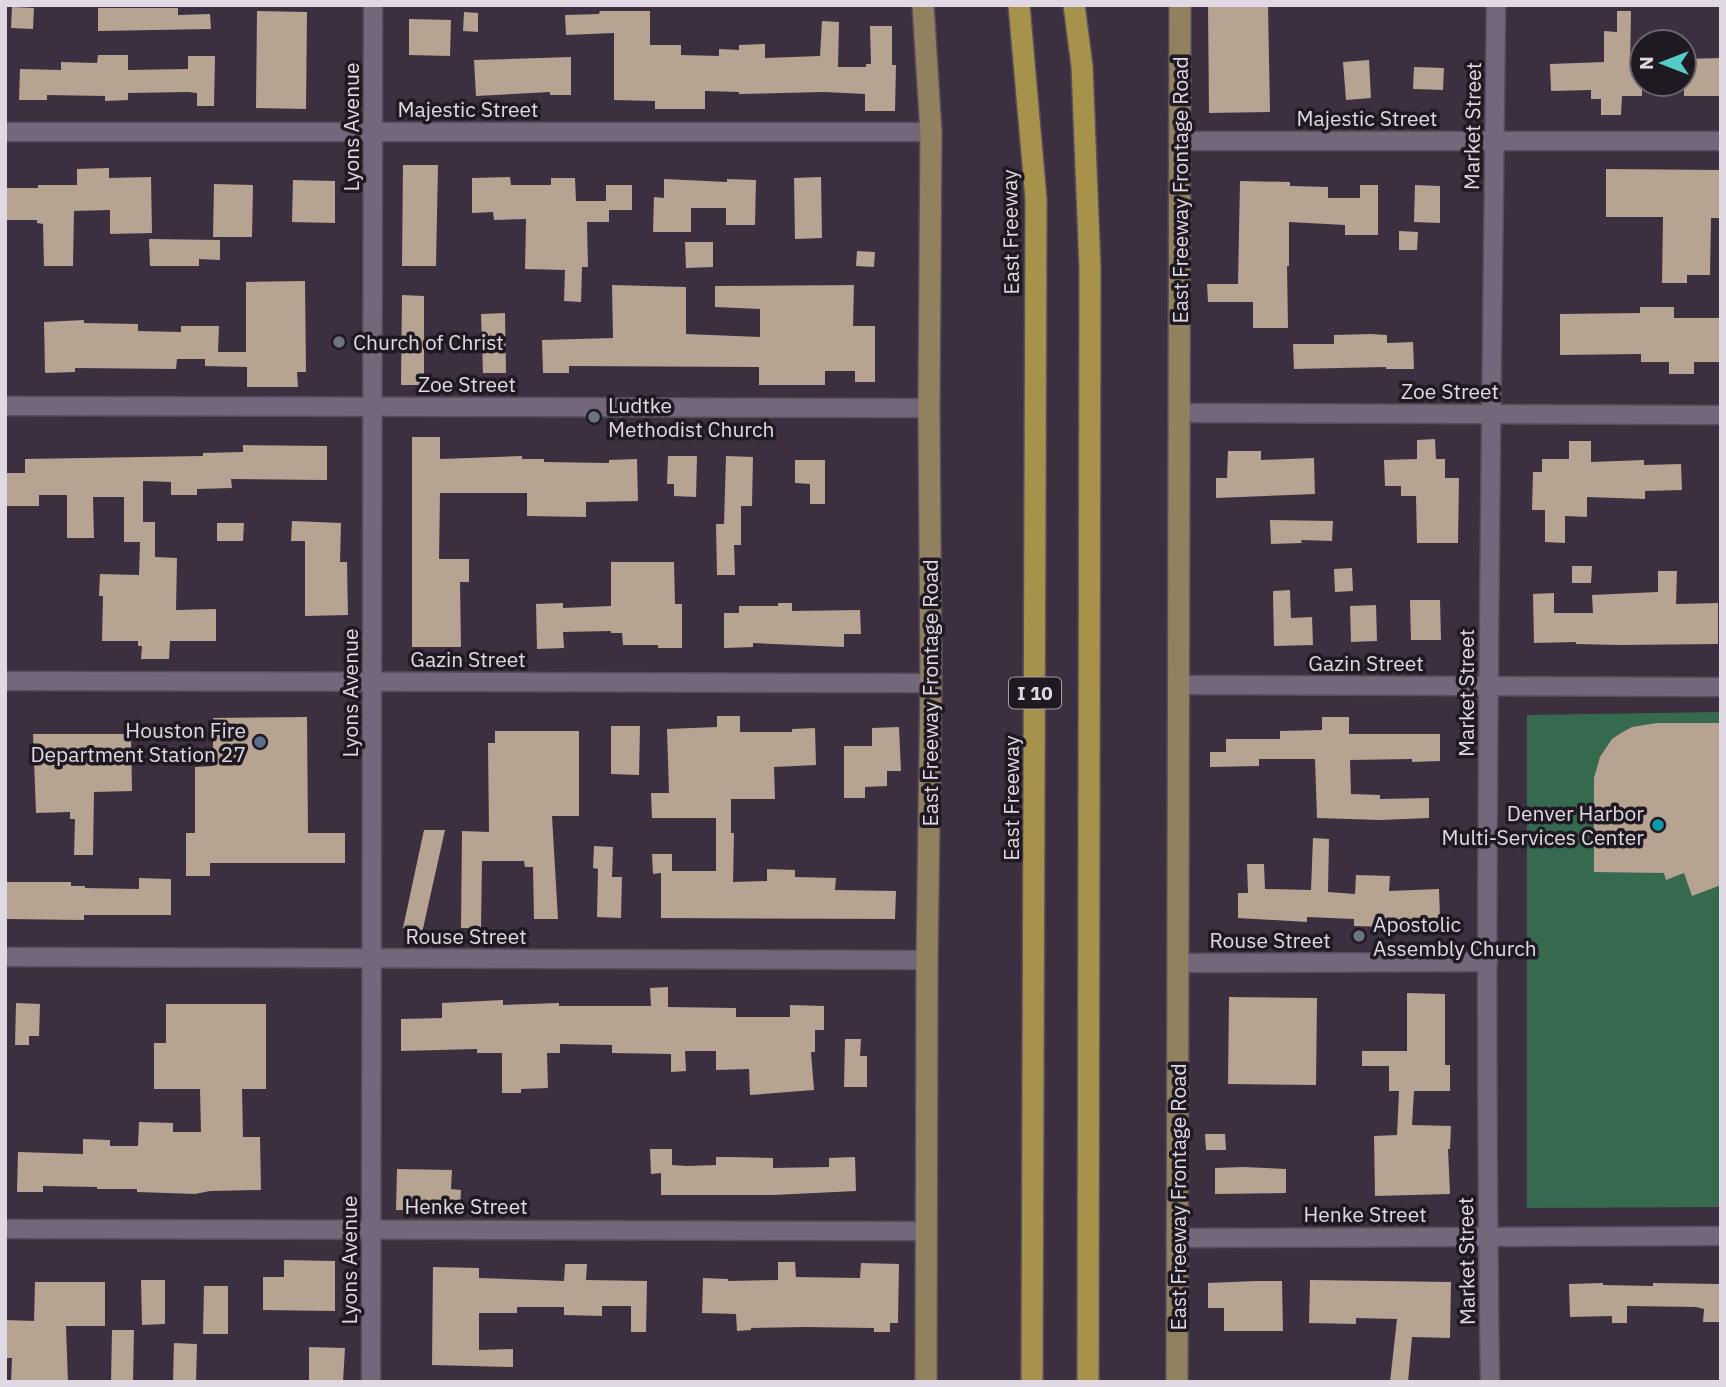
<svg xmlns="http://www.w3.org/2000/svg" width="1726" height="1387" font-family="'IBM Plex Sans',sans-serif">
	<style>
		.green { fill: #366a4e }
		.building { fill: #b7a392 }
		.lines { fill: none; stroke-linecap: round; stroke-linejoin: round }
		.minor-casing { stroke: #574d5b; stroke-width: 21 }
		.major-casing { stroke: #574d5b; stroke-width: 24 }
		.highway-casing { stroke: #574d5b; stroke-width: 24 }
		.minor { stroke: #75677b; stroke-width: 18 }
		.major { stroke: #92815e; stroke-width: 21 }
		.highway { stroke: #a6924a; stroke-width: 21 }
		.worship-dot { fill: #6b7280; stroke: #1f1921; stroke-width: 2.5 }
		.service-dot { fill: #5c6f8a; stroke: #1f1921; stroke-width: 2.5 }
		.culture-dot { fill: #0f9aa8; stroke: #1f1921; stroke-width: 2.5 }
		.labels { text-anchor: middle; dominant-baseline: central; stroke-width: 7; stroke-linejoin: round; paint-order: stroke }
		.shield { fill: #1f1921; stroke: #a69fa9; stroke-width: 2 }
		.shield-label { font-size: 19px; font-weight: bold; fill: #e0d8e3 }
		.street-label { font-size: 21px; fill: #e0d8e3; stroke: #1f1921 }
		.poi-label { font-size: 21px; fill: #e0d8e3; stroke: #1f1921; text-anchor: start }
	</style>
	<rect width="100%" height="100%" fill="#3b2f40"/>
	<polygon class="green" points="1721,712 1721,1207 1527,1208 1527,715"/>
	<g class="building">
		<polygon points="1208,5 1268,5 1270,112 1209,113"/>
		<polygon points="12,7 34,8 33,29 11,28"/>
		<polygon points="98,8 178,8 178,15 210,14 211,29 98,31"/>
		<polygon points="257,11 307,12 306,109 256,108"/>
		<polygon points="600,11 650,11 650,45 681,45 681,55 719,56 719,49 739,50 739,45 765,44 765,58 820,56 822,21 839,22 838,67 866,67 866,64 871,64 870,26 892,26 892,65 896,65 895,111 865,111 865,94 824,92 739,94 739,92 705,91 705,109 655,109 655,101 614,100 614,33 566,35 565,15 599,14"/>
		<polygon points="1617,11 1631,11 1630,71 1642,71 1642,96 1622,96 1621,115 1601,115 1601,99 1591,99 1591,90 1551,91 1550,64 1604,62 1604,31 1617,32"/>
		<polygon points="464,12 478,13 478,32 463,31"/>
		<polygon points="409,19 451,20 450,56 409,55"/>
		<polygon points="98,55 128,55 128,70 188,69 188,56 215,56 214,106 197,106 197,93 188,92 128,93 128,100 105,101 105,96 47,95 47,100 19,100 20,69 61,70 61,62 97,63"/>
		<polygon points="571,57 571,95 550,95 550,92 476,96 474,60"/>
		<polygon points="1721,58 1721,96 1684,96 1684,59"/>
		<polygon points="1369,60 1371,98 1346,100 1343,62"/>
		<polygon points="1414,67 1444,68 1443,90 1413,89"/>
		<polygon points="403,165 438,165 436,266 402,266"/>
		<polygon points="109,168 109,178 151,177 152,233 110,234 110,210 74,211 73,266 44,266 43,224 37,223 37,220 5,220 5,188 38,188 38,185 77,185 77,169"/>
		<polygon points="1606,169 1719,170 1719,218 1711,218 1710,275 1687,275 1687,283 1662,283 1663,217 1606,217"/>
		<polygon points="510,177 511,185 551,185 551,178 575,178 576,201 606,201 606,185 632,185 632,210 609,210 609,222 587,222 588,267 582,267 581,302 564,301 565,270 525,269 526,219 494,220 493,212 472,213 472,178"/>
		<polygon points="821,177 822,238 795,239 794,178"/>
		<polygon points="664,179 727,182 727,179 756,180 755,225 726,225 726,208 691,208 691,232 653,232 654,197 664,198"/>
		<polygon points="293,180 335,181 335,223 292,222"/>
		<polygon points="1240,181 1290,182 1290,186 1328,187 1328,198 1360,198 1360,185 1378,185 1378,235 1345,235 1345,225 1289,222 1289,266 1287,266 1288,328 1253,328 1253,302 1208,302 1207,284 1238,284"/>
		<polygon points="214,184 253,185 252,237 213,237"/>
		<polygon points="1415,185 1440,186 1440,223 1414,222"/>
		<polygon points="1399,231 1418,232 1417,250 1399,250"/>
		<polygon points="149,239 220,240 220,260 199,259 199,266 150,266"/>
		<polygon points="685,242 713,242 713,267 686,268"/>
		<polygon points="857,251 875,252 874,267 856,266"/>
		<polygon points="305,281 306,372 297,372 298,387 247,387 247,367 205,366 205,359 177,359 176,369 75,368 75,372 45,373 44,322 84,320 84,323 138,324 138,331 181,332 181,326 219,326 218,352 246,352 246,282"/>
		<polygon points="612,285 686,287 686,334 760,337 760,309 715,307 715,286 854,285 853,326 875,326 875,382 855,382 855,371 825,371 825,385 759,385 759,367 569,366 569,373 543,373 542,340 613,338"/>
		<polygon points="402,295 424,296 424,385 401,385"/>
		<polygon points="1640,307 1674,307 1674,318 1719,318 1719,362 1694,362 1694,374 1669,374 1669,362 1641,362 1641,354 1560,355 1560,314 1640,313"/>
		<polygon points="505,313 506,373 483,373 481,314"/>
		<polygon points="1371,334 1387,335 1387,343 1413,342 1414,369 1386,369 1386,367 1294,369 1293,344 1334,344 1334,335"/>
		<polygon points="412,437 440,437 440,459 522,456 522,459 544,459 544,462 609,463 609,460 637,459 638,501 586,502 586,517 527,516 527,493 440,493 439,559 469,559 469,582 460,582 461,647 412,647"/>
		<polygon points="1435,439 1436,459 1445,459 1445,478 1459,478 1458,543 1417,543 1416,496 1401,496 1401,486 1385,486 1384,460 1417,459 1417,440"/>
		<polygon points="1569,441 1591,441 1591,462 1644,460 1644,465 1681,464 1682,490 1645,491 1645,499 1587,497 1587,517 1565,516 1565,543 1545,542 1545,510 1532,510 1533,472 1542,472 1542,459 1569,459"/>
		<polygon points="243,445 327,446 327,480 231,479 232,488 197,489 197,495 171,495 171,482 143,481 143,522 155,522 155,557 177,558 176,610 216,609 216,641 170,641 169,659 141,659 142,646 138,646 138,641 102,641 103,596 99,596 100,574 139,575 140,542 124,542 124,497 93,497 94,538 67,538 67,495 39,495 39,506 5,506 5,473 25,473 25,459 203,456 203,453 243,452"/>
		<polygon points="1228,451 1261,451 1261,460 1314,458 1315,494 1216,498 1216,478 1227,478"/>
		<polygon points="668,456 697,456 696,497 674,496 674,484 667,484"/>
		<polygon points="726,456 753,457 752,506 741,506 741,545 734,545 735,575 717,575 716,524 724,524"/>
		<polygon points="795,460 825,460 825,504 810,504 810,484 795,483"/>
		<polygon points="1270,520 1333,521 1332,541 1301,540 1302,543 1271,544"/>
		<polygon points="292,521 341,523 340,562 347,562 348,615 305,616 305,541 291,541"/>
		<polygon points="217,523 244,523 243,541 217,541"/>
		<polygon points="611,562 674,562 675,604 682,604 682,648 658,648 658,645 623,645 622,633 611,633 611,631 563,632 564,648 537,649 536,604 563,603 563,608 611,606"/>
		<polygon points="1572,566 1592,566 1591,583 1572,583"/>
		<polygon points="1352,568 1353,591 1335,592 1334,569"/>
		<polygon points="1658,571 1677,571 1676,604 1718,603 1718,644 1620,645 1576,644 1576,642 1534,643 1533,594 1554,593 1554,613 1593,613 1592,595 1658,592"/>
		<polygon points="1290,590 1291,618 1312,617 1313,645 1274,646 1273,591"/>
		<polygon points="1410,600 1440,600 1441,640 1411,640"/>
		<polygon points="778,603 792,603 792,611 860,610 861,634 844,634 844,647 753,643 753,647 724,648 724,613 739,613 739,606 778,606"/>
		<polygon points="1376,605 1377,641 1351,642 1350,606"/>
		<polygon points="717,716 740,716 740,732 792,732 792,729 815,728 816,765 774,767 775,799 731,799 731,833 734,833 733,882 767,881 767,869 795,870 795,877 836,878 835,890 896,891 895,919 661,918 661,873 653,874 652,854 672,854 672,871 716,871 716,818 652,818 651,793 669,793 667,729 717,727"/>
		<polygon points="307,717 308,833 345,833 345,863 210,863 210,876 186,876 186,833 195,833 195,767 213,766 213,718"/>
		<polygon points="1322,717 1349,717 1349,734 1440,734 1440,761 1412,762 1412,759 1350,760 1351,794 1380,795 1380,799 1429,798 1429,818 1380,820 1317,818 1315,759 1259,759 1259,766 1210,767 1210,752 1226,752 1226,739 1280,739 1280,731 1322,730"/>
		<polygon points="1657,723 1721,723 1721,885 1692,896 1684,873 1666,880 1664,873 1594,872 1594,778 1600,757 1612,739 1621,733 1632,727"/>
		<polygon points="611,726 640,726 639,775 611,774"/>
		<polygon points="899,727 901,771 887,771 887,786 865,787 865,798 844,798 844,746 872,746 872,728"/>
		<polygon points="495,731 579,731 579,816 552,816 558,919 534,919 533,867 525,867 524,861 482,861 481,928 461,928 462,831 489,832 488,743 495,743"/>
		<polygon points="33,734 131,734 132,791 94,792 93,855 74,855 75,819 70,819 70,812 36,813"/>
		<polygon points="424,830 445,830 422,933 403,928"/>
		<polygon points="1313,838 1329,839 1328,892 1355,894 1356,875 1390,876 1389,891 1439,889 1440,918 1388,920 1388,927 1354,926 1354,919 1307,917 1307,922 1238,918 1238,893 1248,893 1247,864 1264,864 1265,889 1311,890"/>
		<polygon points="594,846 613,847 612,877 622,877 621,918 597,917 598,869 593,868"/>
		<polygon points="139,878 171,879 171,915 84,915 84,920 7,919 7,882 71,882 71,886 85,886 85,888 139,889"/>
		<polygon points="668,987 668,1007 736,1008 736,1017 790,1017 790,1005 824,1006 824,1030 815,1030 815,1052 811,1052 814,1090 750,1095 749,1069 716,1070 716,1051 685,1051 686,1071 671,1072 671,1054 612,1053 612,1045 560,1044 560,1053 547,1053 548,1088 521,1089 521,1093 502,1093 502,1053 477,1053 477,1049 401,1051 401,1019 442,1018 442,1003 503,1000 503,1005 559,1003 559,1006 651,1006 650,988"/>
		<polygon points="1407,993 1445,994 1445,1065 1450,1065 1450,1091 1414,1091 1412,1125 1451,1126 1450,1149 1448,1149 1450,1194 1375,1196 1374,1136 1397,1135 1399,1091 1389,1091 1389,1066 1362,1066 1362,1051 1407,1051"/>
		<polygon points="1229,997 1317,998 1316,1085 1228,1084"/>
		<polygon points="16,1003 40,1004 39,1036 29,1036 29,1045 15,1045"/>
		<polygon points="166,1004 266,1004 266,1089 242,1089 243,1137 260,1137 261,1190 210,1191 195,1194 137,1192 137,1189 97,1189 97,1187 43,1186 43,1192 17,1192 18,1152 83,1154 83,1139 110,1140 110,1146 138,1146 139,1122 173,1123 173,1132 201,1132 200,1089 154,1089 154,1043 166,1043"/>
		<polygon points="845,1039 861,1039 860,1056 867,1056 867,1087 844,1087"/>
		<polygon points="1205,1134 1225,1134 1226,1150 1206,1150"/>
		<polygon points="650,1149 672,1149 672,1165 687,1166 716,1165 716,1157 732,1157 773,1158 773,1168 829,1167 829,1158 855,1157 856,1191 773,1195 661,1195 661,1173 651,1174"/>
		<polygon points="1243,1167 1286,1169 1286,1193 1215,1194 1215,1168"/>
		<polygon points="397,1169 452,1170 451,1189 461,1190 460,1211 396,1210"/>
		<polygon points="284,1260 335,1261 335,1311 263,1310 263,1277 284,1277"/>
		<polygon points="778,1262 795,1262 796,1277 860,1278 861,1263 899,1264 898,1323 890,1323 890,1332 874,1332 874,1328 806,1327 751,1328 751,1330 737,1331 736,1314 702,1313 703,1278 728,1279 728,1281 778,1280"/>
		<polygon points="565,1264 587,1264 586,1280 647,1281 646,1332 631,1332 631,1306 602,1306 602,1316 564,1315 564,1307 517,1307 517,1313 479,1313 479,1350 513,1349 513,1367 432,1365 433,1267 479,1268 479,1278 564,1281"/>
		<polygon points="141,1280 165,1280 165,1324 142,1325"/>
		<polygon points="1310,1280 1451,1282 1450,1338 1412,1337 1408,1382 1390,1382 1397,1319 1356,1318 1356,1324 1309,1323"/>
		<polygon points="1256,1281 1282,1281 1283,1331 1224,1331 1224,1308 1208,1308 1208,1283"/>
		<polygon points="35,1282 105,1282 105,1326 66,1326 68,1382 11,1382 12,1358 7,1358 7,1348 5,1348 5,1320 34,1321"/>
		<polygon points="1603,1283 1603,1285 1653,1286 1653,1283 1721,1284 1721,1322 1703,1322 1704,1309 1696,1307 1627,1306 1627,1323 1612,1323 1612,1316 1570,1317 1569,1284"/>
		<polygon points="204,1286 228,1286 228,1334 203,1334"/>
		<polygon points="112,1330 134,1330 133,1382 111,1382"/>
		<polygon points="174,1343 197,1344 196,1382 173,1382"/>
		<polygon points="309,1347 345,1348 343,1382 309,1382"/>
	</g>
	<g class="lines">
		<defs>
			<g id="minor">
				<polyline points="5,132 931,132"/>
				<polyline points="1181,141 1721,141"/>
				<polyline points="5,406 929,408"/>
				<polyline points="1180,413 1721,415"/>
				<polyline points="5,681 931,683"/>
				<polyline points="1179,685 1721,687"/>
				<polyline points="5,957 927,960"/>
				<polyline points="1178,963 1488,962"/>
				<polyline points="5,1229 927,1231"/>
				<polyline points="1178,1238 1721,1236"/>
				<polyline points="371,1382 373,5"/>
				<path d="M1490,1382C1483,923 1491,464 1496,5"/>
			</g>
			<g id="major">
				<polyline points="923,5 931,132 929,408 931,683 927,960 926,1382"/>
				<polyline points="1177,1382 1180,5"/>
			</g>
			<g id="highway">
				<polyline points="1019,5 1036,199 1032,1382"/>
				<polyline points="1074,5 1082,66 1090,268 1088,1382"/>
			</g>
		</defs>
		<use href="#minor" class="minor-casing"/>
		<use href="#major" class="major-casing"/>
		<use href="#highway" class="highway-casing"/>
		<use href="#minor" class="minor"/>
		<use href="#major" class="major"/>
		<use href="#highway" class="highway"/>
	</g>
	<g class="worship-dot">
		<circle cx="339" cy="342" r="7"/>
		<circle cx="594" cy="417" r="7"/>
		<circle cx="1359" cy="936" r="7"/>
	</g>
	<circle class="service-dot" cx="260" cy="742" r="7"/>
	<circle class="culture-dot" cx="1658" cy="825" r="7"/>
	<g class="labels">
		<rect class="shield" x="1009" y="677.5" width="52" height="31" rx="5"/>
		<g class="shield-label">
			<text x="1035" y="693">I 10</text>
		</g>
		<g class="street-label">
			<text x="468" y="109">Majestic Street</text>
			<text x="1367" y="118">Majestic Street</text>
			<text transform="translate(1472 126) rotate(-89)">Market Street</text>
			<text transform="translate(351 127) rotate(-90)">Lyons Avenue</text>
			<text transform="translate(1180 190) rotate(-90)">East Freeway Frontage Road</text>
			<text transform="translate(1010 232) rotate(-91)">East Freeway</text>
			<text x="467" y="384">Zoe Street</text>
			<text x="1450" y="391">Zoe Street</text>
			<text x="468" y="659">Gazin Street</text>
			<text x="1366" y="663">Gazin Street</text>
			<text transform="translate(350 693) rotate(-90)">Lyons Avenue</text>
			<text transform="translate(930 693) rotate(-90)">East Freeway Frontage Road</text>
			<text transform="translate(1466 693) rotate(-90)">Market Street</text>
			<text transform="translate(1011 798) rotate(-90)">East Freeway</text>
			<text x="466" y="936">Rouse Street</text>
			<text x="1270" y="940">Rouse Street</text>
			<text transform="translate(1178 1197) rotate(-90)">East Freeway Frontage Road</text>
			<text x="466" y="1206">Henke Street</text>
			<text x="1365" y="1214">Henke Street</text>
			<text transform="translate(349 1260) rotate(-90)">Lyons Avenue</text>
			<text transform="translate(1466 1261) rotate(-91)">Market Street</text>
		</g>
		<g class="poi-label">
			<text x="353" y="342">Church of Christ</text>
			<text x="608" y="405">Ludtke<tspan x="608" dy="24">Methodist Church</tspan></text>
			<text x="246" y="730" text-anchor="end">Houston Fire<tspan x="246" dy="24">Department Station 27</tspan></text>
			<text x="1644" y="813" text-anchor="end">Denver Harbor<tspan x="1644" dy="24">Multi-Services Center</tspan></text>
			<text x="1373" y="924">Apostolic<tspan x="1373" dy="24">Assembly Church</tspan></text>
		</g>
	</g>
	<rect width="1726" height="1387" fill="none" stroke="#e0d8e3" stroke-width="14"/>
	<g transform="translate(1663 63) rotate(270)"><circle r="33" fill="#1f1921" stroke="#6c656f" stroke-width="2"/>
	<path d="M0-5L12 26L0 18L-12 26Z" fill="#54cdc8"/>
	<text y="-10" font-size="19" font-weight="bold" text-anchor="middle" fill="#e0d8e3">N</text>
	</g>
</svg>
